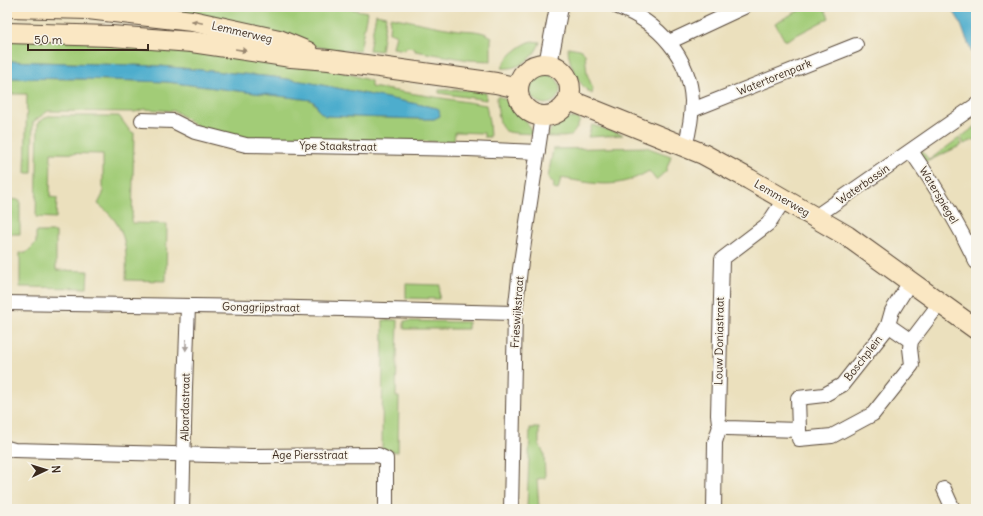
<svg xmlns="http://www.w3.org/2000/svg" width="983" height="516" font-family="Delius,sans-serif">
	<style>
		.green { fill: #a2cc77; stroke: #6e7b4a }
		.water { fill: #4eadcd; stroke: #446c76 }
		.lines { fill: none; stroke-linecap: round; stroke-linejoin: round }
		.minor-casing { stroke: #554536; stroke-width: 16 }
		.tertiary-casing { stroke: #554536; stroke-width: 20 }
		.secondary-casing { stroke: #554536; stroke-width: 22 }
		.minor { stroke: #fff; stroke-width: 14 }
		.tertiary { stroke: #fff; stroke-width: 18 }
		.secondary { stroke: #fae7c3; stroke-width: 20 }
		.oneway { fill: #9a8870 }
		.oneway2 { fill: #a79f9a }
		.labels { text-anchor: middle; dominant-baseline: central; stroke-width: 3.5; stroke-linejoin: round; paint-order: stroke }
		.street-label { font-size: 11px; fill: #3b2a1e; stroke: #f7f3e8 }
	</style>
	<rect width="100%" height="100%" fill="#f7f3e8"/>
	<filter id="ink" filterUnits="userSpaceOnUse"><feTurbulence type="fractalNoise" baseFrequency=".025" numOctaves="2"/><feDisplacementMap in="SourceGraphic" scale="8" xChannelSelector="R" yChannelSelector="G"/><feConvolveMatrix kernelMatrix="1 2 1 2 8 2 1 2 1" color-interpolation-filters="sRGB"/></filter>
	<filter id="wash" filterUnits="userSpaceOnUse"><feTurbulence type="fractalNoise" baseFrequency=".012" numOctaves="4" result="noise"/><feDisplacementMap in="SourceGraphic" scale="16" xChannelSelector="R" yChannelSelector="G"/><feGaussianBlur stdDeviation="0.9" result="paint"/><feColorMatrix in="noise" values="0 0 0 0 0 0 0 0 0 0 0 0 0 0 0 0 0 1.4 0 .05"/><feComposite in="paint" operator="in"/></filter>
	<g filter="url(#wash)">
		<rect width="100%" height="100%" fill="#ebe0bd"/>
		<g class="green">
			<polygon points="133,7 341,7 367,12 360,50 337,51"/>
			<polygon points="806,7 824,7 829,18 785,41 775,23"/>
			<polygon points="376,14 386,16 381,51 369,50"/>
			<path d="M390,17C413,21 436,27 459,30C471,31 481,30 492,37L491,39V61L469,60L415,51V48L406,47L405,50L393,48L396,34L389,33Z"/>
			<polygon points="7,37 93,39 334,69 371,81 371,87 486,105 489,122 490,137 484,137 484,133 455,132 454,142 244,138 198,127 175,111 144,109 135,112 48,111 33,122 32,173 25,173 27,94 7,94 7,78 84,79 167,82 311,100 325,116 422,119 434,119 440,116 437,108 307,82 274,77 160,66 7,61"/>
			<path d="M532,41L540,42C535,58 518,70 502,68C504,58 522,44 532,41Z"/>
			<path d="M568,47L580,49L585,54L587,74L593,89L592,94C578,85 568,63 568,47Z"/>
			<circle cx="545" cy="89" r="15"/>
			<polygon points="439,90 468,90 486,93 486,100 439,93"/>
			<path d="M497,96C512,99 528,120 532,134C524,133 513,134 506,131C498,128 497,103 497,96Z"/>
			<path d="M48,116H119L130,131L134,133L132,223L167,224L166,281L126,280C127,247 127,226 98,204L103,194V154L51,153L50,197L57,198L56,218L36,217L38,123Z"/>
			<path d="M574,118L580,120C572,141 569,136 548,137C551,124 561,119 574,118Z"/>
			<polygon points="592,125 622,134 623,135 588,137"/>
			<polygon points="976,126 976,139 964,144 961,137"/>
			<polygon points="959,138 962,145 926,162 919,152 921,150 929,160"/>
			<path d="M646,147L671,156L666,171L656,180L649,171C617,190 596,184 561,178L558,190L553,189L554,184L548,177L553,149Z"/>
			<polygon points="7,199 20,200 20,234 7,234"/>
			<polygon points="36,232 56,232 56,270 88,271 87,288 20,287 20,253 26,253 36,243"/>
			<polygon points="406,284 440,285 439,299 406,298"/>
			<polygon points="383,320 398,320 396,397 399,397 398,452 382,450"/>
			<polygon points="404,321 468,322 468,329 404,329"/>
			<polygon points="530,428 539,428 539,445 544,453 545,478 537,479 539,509 527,509"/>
		</g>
		<g class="water">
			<polygon points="951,7 976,7 976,64 960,22"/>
			<polygon points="7,61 160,66 274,77 307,82 437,108 439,110 440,116 434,119 422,119 325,116 318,110 316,104 311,100 167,82 84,79 7,78"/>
		</g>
	</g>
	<g filter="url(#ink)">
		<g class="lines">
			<defs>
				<g id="minor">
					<path d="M618,7C658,22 690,57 692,101C692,117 689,132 685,147"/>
					<polyline points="669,42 744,7"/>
					<polyline points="692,110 856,45"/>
					<polyline points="142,120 173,121 195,132 246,145 468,149 538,152"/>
					<path d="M911,151C935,185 958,223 976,262"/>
					<polyline points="815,217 976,105"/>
					<polyline points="7,303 255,307 515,313"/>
					<polyline points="888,325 911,341"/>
					<polyline points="720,426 727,428 799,430 798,398 824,395 842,385 884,332 888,325 892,311 910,282"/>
					<polyline points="799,430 799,439 832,436 873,414 912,365 910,348 911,341 940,303"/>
					<polyline points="7,448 14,450 251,456 378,455 386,459 386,509"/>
					<polyline points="944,489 953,509"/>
					<polyline points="182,509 185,387 188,306"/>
					<polyline points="511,509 515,313 520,269 543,116"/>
					<polyline points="714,509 715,442 720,426 719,423 718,415 722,259 768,224 784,200"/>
				</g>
				<polyline id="tertiary" points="548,64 559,7"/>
				<g id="secondary">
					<polyline points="9,7 88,9 192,21 279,40 308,52"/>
					<polyline points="7,33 111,36 192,42 291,57 329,60 496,83 518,88"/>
					<circle cx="544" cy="90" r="26"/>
					<polyline points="569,100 703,154 749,179 847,236 976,329"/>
				</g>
			</defs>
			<use href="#minor" class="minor-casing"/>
			<use href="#tertiary" class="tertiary-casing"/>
			<use href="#secondary" class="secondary-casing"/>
			<use href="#minor" class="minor"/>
			<use href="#tertiary" class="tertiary"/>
			<use href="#secondary" class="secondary"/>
		</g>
		<defs><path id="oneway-solid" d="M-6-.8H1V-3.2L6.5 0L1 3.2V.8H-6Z"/></defs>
		<g class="oneway">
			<use href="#oneway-solid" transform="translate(197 22) rotate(-168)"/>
			<use href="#oneway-solid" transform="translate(241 50) rotate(9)"/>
		</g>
		<use class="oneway2" href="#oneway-solid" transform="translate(186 345) rotate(92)"/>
	</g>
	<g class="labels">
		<g class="street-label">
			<text transform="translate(242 32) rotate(13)">Lemmerweg</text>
			<text transform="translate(774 77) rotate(-22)">Watertorenpark</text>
			<text transform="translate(338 146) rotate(1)">Ype Staakstraat</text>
			<text transform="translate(863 184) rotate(-35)">Waterbassin</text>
			<text transform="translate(939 195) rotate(59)">Waterspiegel</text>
			<text transform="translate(782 198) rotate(30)">Lemmerweg</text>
			<text transform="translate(261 307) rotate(1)">Gonggrijpstraat</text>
			<text transform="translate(517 312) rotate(-86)">Frieswijkstraat</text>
			<text transform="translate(719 341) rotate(-89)">Louw Doniastraat</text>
			<text transform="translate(863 358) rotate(-52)">Boschplein</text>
			<text transform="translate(185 407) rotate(-89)">Albardastraat</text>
			<text x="310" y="455">Age Piersstraat</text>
		</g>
	</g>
	<rect width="983" height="516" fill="none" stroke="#f7f3e8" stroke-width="24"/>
	<g transform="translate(46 470) rotate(86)" stroke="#f7f3e8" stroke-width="3" paint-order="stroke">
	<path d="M0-3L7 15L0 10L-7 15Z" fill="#3b2a1e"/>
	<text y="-6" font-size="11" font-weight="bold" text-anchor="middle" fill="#3b2a1e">N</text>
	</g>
	<path d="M28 44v6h120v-6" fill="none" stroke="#3b2a1e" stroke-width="2"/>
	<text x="34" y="44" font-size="12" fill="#3b2a1e" stroke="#f7f3e8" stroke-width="3" paint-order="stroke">50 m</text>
</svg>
